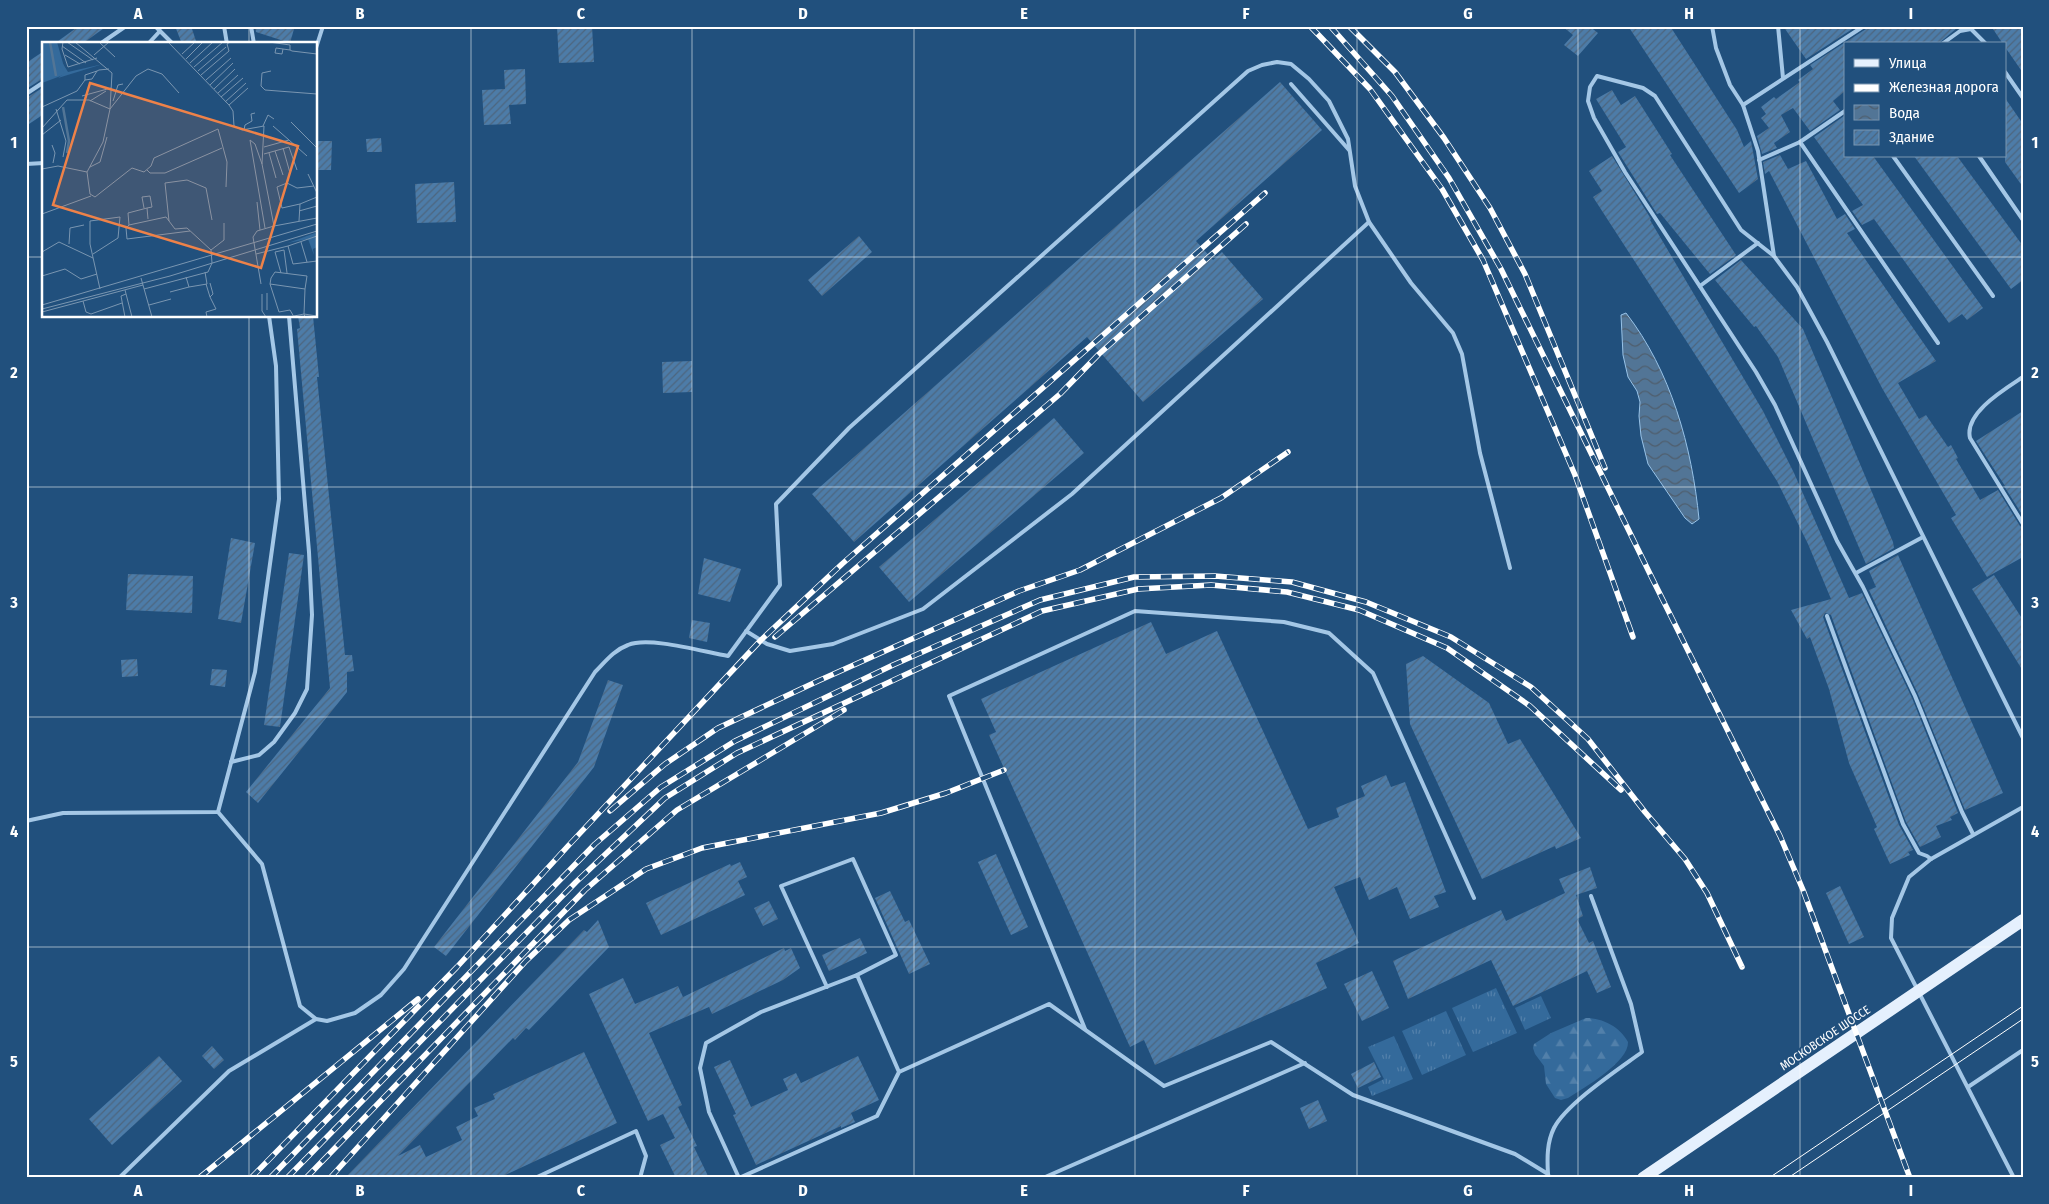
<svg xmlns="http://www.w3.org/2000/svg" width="2049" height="1204" font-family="'Fira Sans Condensed',sans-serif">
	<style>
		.grass { fill: url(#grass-tufts) }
		.forest { fill: url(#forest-firs) }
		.water { fill: url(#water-waves); stroke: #98c3e8 }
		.building { fill: url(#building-hatch) }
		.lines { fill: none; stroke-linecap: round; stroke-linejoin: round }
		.lane { stroke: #a4c7e6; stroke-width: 4 }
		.primary { stroke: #e5f0fd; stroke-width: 12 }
		.tram { stroke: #fff; stroke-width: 1 }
		.rail-casing { stroke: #fff; stroke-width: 5.5 }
		.rail { stroke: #21507d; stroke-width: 4; stroke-dasharray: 11; stroke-linecap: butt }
		.grid { fill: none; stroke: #fff; stroke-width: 1; stroke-opacity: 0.55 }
		.labels { text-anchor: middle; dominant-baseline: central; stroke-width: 4; stroke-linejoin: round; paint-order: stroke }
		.street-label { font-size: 12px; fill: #fff; stroke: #21507d }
		.inset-river { fill: none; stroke: #527596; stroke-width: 2.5 }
		.inset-road { fill: none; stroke: #7a96b1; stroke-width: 1 }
		.view { fill: #ee8249; fill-opacity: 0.15; stroke: #ee8249; stroke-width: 2.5 }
		.inset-edge { fill: none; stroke: #fff; stroke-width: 2.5 }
		.neatline { fill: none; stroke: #fff; stroke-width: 2 }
		.grid-label { font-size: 16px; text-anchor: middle; font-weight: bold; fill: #fff }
	</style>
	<defs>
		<pattern id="grass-tufts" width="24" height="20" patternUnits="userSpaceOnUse" patternTransform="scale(1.25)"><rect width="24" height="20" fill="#346a9b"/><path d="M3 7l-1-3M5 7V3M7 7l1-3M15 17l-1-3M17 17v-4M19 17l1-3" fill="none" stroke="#5280aa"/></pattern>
		<pattern id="forest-firs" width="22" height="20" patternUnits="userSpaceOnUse" patternTransform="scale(1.25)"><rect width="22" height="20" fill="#346a9b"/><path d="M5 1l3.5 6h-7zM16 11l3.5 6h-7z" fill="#5280aa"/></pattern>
		<pattern id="water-waves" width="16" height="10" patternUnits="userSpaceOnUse" patternTransform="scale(1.25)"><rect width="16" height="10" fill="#527596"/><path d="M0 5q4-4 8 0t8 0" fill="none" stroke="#4f5e6d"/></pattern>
		<pattern id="building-hatch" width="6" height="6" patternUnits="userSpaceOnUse" patternTransform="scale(1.25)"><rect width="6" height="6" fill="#4d7ca8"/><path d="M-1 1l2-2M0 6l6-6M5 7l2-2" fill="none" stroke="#4d667f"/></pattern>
	</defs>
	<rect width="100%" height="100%" fill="#21507d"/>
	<g class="grass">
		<polygon points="1496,988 1517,1033 1473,1052 1452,1008"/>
		<polygon points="1541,996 1551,1018 1525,1030 1515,1008"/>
		<polygon points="1446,1011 1466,1055 1422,1075 1402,1031"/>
		<polygon points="1394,1036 1413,1079 1372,1096 1368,1087 1384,1079 1368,1047"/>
	</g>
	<path class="forest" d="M1586,1018C1603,1018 1620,1027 1628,1042C1629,1062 1584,1088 1568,1098L1561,1100L1555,1098L1546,1084L1544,1066L1535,1054L1533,1048L1534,1044L1551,1033Z"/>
	<path class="water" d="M1626,313C1671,371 1692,447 1699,519L1692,524L1685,518L1648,464L1641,436L1639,416L1640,402L1637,391L1628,377L1623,355L1621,315Z"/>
	<g class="building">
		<polygon points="79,26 107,26 82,44 54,44"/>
		<polygon points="175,26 191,26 197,44 182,44"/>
		<polygon points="255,26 285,26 294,29 290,43 256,32"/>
		<polygon points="557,26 592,26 594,62 559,63"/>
		<polygon points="1562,26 1589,26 1598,33 1578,56 1564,45 1573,35"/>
		<polygon points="1628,26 1670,26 1737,130 1744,147 1751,141 1758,179 1739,193"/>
		<polygon points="1783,26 1857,26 1806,59"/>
		<polygon points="1868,26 1956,26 1957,28 1938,44 1845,44 1845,91 1833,101 1840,110 1810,131 1793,108 1781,115 1790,132 1774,143 1777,148 1762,154 1757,136 1769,128 1761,118 1766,114 1761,107 1774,97 1776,99 1800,82 1798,80 1813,69 1810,65 1866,29"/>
		<polygon points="1991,26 2023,26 2023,73 2005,47 2005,44 2003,44"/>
		<polygon points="44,51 44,78 26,89 26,63"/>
		<polygon points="525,69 526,104 509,105 511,124 484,125 482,90 505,89 504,70"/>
		<polygon points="1280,82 1322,130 1196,241 1213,260 1222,252 1263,299 1143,402 1087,337 854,542 812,494"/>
		<polygon points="44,87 44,114 26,126 26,98"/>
		<polygon points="1612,90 1621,105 1635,96 1672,154 1670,155 1736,255 1710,274 1660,213 1657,214 1618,152 1626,147 1596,99"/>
		<polygon points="2005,98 2023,124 2023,187 2005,162"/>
		<polygon points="1844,116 1845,156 1873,156 1983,308 1967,320 1962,314 1949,323 1874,219 1862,225 1852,211 1863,205 1814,137"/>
		<polygon points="381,138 382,152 367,152 366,139"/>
		<polygon points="316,141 332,141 331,170 316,170"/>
		<polygon points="1780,155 1788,169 1806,161 1837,219 1845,214 1855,229 1847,233 1936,361 1898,383 1919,419 1926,415 1948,447 1951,445 1958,458 1956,459 1980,500 1998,490 2020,526 2023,528 2023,557 1987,577 1951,518 1956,515 1882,388 1769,171 1765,174 1763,162"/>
		<polygon points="1612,156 1651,219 1650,220 1763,411 1794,473 1849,598 1862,593 1912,698 1958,813 1950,817 1952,820 1936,826 1941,837 1920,847 1906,822 1831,615 1825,613 1823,617 1899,825 1913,850 1908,852 1910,855 1890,864 1874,829 1877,827 1849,763 1829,689 1810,637 1807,639 1791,610 1831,599 1808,544 1777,481 1593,197 1602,191 1589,171"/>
		<polygon points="1914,156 1957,156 2023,246 2023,280 2011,289"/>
		<polygon points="454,182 456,222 417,223 415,184"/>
		<polygon points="859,236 872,252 822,296 808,280"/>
		<polygon points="1741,260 1803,329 1893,542 1894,548 1866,564 1778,357 1756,326 1754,327 1715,280"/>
		<polygon points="298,316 313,316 319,377 317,377 345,655 352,655 354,671 347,672 347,692 258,803 246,792 330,688 297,329 300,328"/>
		<polygon points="692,361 692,392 663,393 662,362"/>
		<polygon points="2023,411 2023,516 2004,486 2005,486 1976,441"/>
		<polygon points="1054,418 1084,453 909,602 879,567"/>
		<polygon points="231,538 255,543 241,623 218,619"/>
		<polygon points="289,553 304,555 280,727 264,725"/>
		<polygon points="1898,555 2003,793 1965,810 1918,694 1869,590 1876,587 1869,571"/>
		<polygon points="704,558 741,569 730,602 698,594"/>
		<polygon points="128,574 193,576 192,613 126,610"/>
		<polygon points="1994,575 2023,620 2023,671 1972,589"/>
		<polygon points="692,620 710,623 707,642 689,638"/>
		<polygon points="1151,622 1166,654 1217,631 1308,829 1339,817 1336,808 1365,796 1361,786 1386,775 1391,787 1405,782 1446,892 1434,896 1439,907 1410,919 1397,887 1369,900 1360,877 1334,887 1359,943 1316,963 1327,988 1155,1065 1144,1040 1130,1047 989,735 996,732 981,699"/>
		<polygon points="1423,656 1489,703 1508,744 1520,739 1581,838 1556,849 1555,846 1482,879 1410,724 1406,664"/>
		<polygon points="137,659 138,676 122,677 121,660"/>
		<polygon points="212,669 227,670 225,687 210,685"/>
		<polygon points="608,680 623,685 594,767 446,956 434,947 578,762"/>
		<polygon points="996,854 1028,927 1011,935 978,862"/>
		<polygon points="740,862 747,877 738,881 745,895 661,935 646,903 730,864 731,866"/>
		<polygon points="1590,867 1597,888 1576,895 1583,916 1577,919 1589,943 1593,941 1611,987 1597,993 1587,971 1513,1006 1491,960 1408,999 1393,961 1501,910 1506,921 1565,893 1559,879"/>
		<polygon points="1840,886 1864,937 1849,944 1826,893"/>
		<polygon points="890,891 905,922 909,920 930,964 909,974 875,898"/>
		<polygon points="769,901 778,919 763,926 754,908"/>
		<polygon points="598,920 609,947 529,1030 526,1028 515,1040 513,1038 398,1156 420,1145 426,1157 462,1140 456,1127 478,1116 474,1108 495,1099 493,1094 584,1052 617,1123 499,1178 345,1178 584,930 587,932"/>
		<polygon points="860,938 867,953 829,971 822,955"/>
		<polygon points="784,948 785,951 791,948 800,968 783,980 712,1014 709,1007 649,1033 682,1105 678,1107 697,1146 694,1147 709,1178 676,1178 660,1145 675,1138 663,1114 648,1121 589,994 623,978 635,1004 678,986 683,997"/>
		<polygon points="1372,971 1389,1008 1362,1021 1344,984"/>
		<polygon points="212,1046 224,1060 214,1069 202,1056"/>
		<polygon points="159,1056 182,1081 112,1145 89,1119"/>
		<polygon points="858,1056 879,1100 851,1113 855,1122 841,1128 841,1126 756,1165 733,1115 736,1114 714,1067 730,1060 751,1107 788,1090 783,1079 796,1073 801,1083"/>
		<polygon points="1374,1062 1381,1077 1358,1088 1351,1074"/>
		<polygon points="1318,1100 1327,1121 1309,1129 1300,1108"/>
	</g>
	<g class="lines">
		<g class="lane">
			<polyline points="155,26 173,44"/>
			<polyline points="224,26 227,44"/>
			<polyline points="251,26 254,44"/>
			<polyline points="1712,26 1716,48 1730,85 1743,105 1758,151 1774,256 1797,287 1827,342 2023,738"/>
			<polyline points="1778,26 1783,78"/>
			<polyline points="100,44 126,26"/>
			<polyline points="148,44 160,31"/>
			<polyline points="1942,44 1960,31 1971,29 1986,44"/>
			<polyline points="316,48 323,26"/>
			<polyline points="2005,72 2023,98"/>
			<polyline points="1291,84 1349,150"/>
			<polyline points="26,94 44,82"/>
			<polyline points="1743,105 1864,26"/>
			<polyline points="1800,142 1938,343"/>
			<polyline points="1893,156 1993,296"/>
			<polyline points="1979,156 2023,220"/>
			<polyline points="1759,160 1800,142 1845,111"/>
			<polyline points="26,164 44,163"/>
			<polyline points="1774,256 1741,230 1655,96 1643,88 1597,76 1590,87 1588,101 1594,118 1625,172 1756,372 1775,405 1837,541 1863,587 1915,696 1962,812 1973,834"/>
			<polyline points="1700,286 1758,243"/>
			<path d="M2023,377C2005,389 1964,413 1970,438L2023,524"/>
			<polyline points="1856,573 1923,537"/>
			<polyline points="1827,616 1903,824 1919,853 1927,856 1931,859"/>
			<polyline points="746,631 767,644 790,651 833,644 923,609 1072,494 1369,222"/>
			<polyline points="231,762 259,755 274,742 295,713 307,689 312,615 309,552 289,316"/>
			<path d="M218,812L262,864L300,1006L316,1019L327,1021L355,1013L381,995L404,969L595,672C605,662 614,650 628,645C649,636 704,652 728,656L780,585L776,504L849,428L1248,71L1262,65L1277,62L1291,64L1309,79L1329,101L1348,139L1355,186L1369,222L1411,283L1453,333L1462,354L1480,453L1510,568"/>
			<polyline points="26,821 63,813 218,812 255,672 279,499 276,366 269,316"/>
			<polyline points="827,987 781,886 853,859 896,955 857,975"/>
			<polyline points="1085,1029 949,696 1135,611 1284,622 1329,633 1373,673 1474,898"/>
			<polyline points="899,1072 857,975 761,1012 706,1043 700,1068 709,1112 739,1178 877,1116 899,1072 1049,1004 1164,1086 1271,1042 1353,1095 1515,1154 1548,1174 1549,1178"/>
			<polyline points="1968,1087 2023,1050"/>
			<path d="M1548,1174C1547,1158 1547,1142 1554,1128C1567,1103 1619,1069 1642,1052L1631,1004L1591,896"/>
			<polyline points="119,1178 229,1071 316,1019"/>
			<polyline points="535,1178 636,1131 646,1156 640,1178"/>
			<polyline points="1043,1178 1305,1063"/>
			<polyline points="2014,1178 1891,938 1892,918 1909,877 1931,859 2023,807"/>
		</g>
		<polyline class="primary" points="1643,1178 2023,920"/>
		<g class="tram">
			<polyline points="1769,1178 2023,1006"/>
			<polyline points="1788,1178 2023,1019"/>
		</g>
		<defs>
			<g id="rail">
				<polyline points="1310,26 1370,89 1442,189 1483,260 1575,475 1633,637"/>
				<polyline points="1330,26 1392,96 1449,178 1501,269 1652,578 1780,836 1803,890 1910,1178"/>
				<polyline points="1349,26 1395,72 1444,138 1490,208 1525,274 1605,468"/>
				<polyline points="775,637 1060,394 1099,354 1246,224"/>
				<polyline points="610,811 665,764 718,728 818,681 1019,591 1080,570 1221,498 1288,452"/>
				<polyline points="199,1178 418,999"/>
				<polyline points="251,1178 457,967 568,846 761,640 842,564 1265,193"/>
				<polyline points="270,1178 595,844 661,787 735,741 893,665 1040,600 1134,577 1215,576 1292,582 1366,602 1451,637 1531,687 1588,739 1645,812 1685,859 1707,893 1742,967"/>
				<polyline points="287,1178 576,882 665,798 737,753 1042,611 1138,589 1211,585 1287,592 1359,610 1447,648 1530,706 1621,790"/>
				<polyline points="306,1178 585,890 677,810 844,710"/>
				<polyline points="330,1178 526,961 569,920 646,869 702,848 881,813 946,793 1004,770"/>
			</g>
		</defs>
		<use href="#rail" class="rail-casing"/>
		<use href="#rail" class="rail"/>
	</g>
	<path class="grid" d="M249,26V44M471,26V1178M692,26V1178M914,26V1178M1135,26V1178M1357,26V1178M1578,26V1178M1800,26V1178M26,257H44M316,257H2023M249,316V1178M26,487H2023M26,717H2023M26,947H2023"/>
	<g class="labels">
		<g class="street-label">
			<text transform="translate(1825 1038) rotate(-34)">МОСКОВСКОЕ ШОССЕ</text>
		</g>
	</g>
	<g transform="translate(42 42)">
		<rect width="275" height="275" fill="#21507d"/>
		<path d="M0,0H15L24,32L0,41Z" fill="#346a9b"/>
		<path d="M18,17L26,30L61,22L16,36L23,31L16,21ZM273,191L275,205L271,207L272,213L266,197L246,201Z" fill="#346a9b"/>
		<path class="inset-river" d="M8,0L14,34M21,65L27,99L25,111"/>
		<path class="inset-road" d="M21,0L20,7L26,25L55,16M25,0L51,18M33,0L70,31L68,67M57,0L73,15M126,0L187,63L191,69L192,84L200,88L222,84L220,122L232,184L275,176M227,0L248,3V8M20,4L44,21M241,7L240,12L233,11L234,6L248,8L250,9L275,12M140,12L153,0M23,13L38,22M52,13L67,0M144,17L161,0M148,21L171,0M152,25L181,0M55,29L50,37L43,38V33L55,29L57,28L67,27M156,29L184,5M229,29L220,31L219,44L223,48L275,52M159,33L187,9L185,2L188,0M164,38L189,16M168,43L191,21M172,47L193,27M176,51L196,33M40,54L69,46M179,55L201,36M48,59L64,49M71,59L76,43L81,42M183,60L204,41M187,63L206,46M0,65L35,49L43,38M14,67L24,99L21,115M68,67L94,34L106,27L120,32L137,51M249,80L275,106M221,84L226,73L232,77M0,86L25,58H47L68,67L61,100L45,130L16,124L0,127M202,88L203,83L210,79L209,72L213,71M0,93L19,78M208,98L223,186M208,98L213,102L220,122M247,98L265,114M10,103L13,111L11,121M222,105L247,98L231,84M241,106L248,131M233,109L241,133M227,111L234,136M222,112L247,105L255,128M48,125L58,120L65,95M105,128L108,131H123L180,106M45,130L48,152L53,155L90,126L102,130L109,124L112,116L176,87L185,120L184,145M266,132L275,151M215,160L218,188M258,162L240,166L235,145L245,141L255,146L272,144M102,166L100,155L108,154L110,165L105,166M257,169L275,164M0,172L49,154M127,179L123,141L145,138L164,146L170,178M257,179L258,162L275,155M87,183L84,186L85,197L148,189M275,194L246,204L251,222L275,219M259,200L265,220M27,202L28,186L42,183M169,208L182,198V181M0,210L17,200L51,216M51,212L76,196L78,175L48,179V202L58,247M214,212L246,204M239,231L233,210L242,208L245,231M0,234L23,227L39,237L55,232M99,236L110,275M164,242L168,255L171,252L168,241M219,242L211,195L215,189L232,184M228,242L237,270L248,268L252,275M147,245L165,242L163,230M102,247L166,230L170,221L169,208L145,186L133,187L124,175L87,183L86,171L105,166L106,177M83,248L90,275M128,250L147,245L144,235M225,251V268M220,252V269L224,275M41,259L44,270L49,272L80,261M0,263L275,182M107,263L129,257M0,267L128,234L275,189M0,270L101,243M252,274L262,272L263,247L228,242L229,236L233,230L265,234L263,247M83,275L79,254L84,252M165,275L164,270L174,267L168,255M263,275L262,272L275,274"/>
		<path class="view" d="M48,41L256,104L219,226L11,163Z"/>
		<rect width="275" height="275" class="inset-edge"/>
	</g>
	<rect width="2049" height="1204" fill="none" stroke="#21507d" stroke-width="55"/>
	<rect x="1844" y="42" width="162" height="115" fill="#21507d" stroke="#7a96b1"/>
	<rect x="1854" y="59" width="25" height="8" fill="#e5f0fd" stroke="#7a96b1"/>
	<text x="1889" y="68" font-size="15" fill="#ffffff">Улица</text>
	<rect x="1854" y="84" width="25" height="8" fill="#ffffff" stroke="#7a96b1"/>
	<text x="1889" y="92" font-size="15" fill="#ffffff">Железная дорога</text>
	<rect x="1854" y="105" width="25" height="15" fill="url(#water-waves)" stroke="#7a96b1"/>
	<text x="1889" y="118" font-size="15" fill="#ffffff">Вода</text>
	<rect x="1854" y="130" width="25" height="15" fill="url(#building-hatch)" stroke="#7a96b1"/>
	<text x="1889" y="142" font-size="15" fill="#ffffff">Здание</text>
	<rect x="28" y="28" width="1994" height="1148" class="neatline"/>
	<g class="grid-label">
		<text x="138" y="19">A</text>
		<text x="360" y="19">B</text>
		<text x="581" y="19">C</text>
		<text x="803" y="19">D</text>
		<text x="1024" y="19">E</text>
		<text x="1246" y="19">F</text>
		<text x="1468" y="19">G</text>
		<text x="1689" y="19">H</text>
		<text x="1911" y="19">I</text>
		<text x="14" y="148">1</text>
		<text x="2035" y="148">1</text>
		<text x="14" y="378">2</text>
		<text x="2035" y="378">2</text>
		<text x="14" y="608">3</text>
		<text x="2035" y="608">3</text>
		<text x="14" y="837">4</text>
		<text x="2035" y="837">4</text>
		<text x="14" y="1067">5</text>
		<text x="2035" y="1067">5</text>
		<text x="138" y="1196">A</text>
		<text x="360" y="1196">B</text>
		<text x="581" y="1196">C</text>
		<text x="803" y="1196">D</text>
		<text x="1024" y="1196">E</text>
		<text x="1246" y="1196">F</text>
		<text x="1468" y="1196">G</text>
		<text x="1689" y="1196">H</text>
		<text x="1911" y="1196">I</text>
	</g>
</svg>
